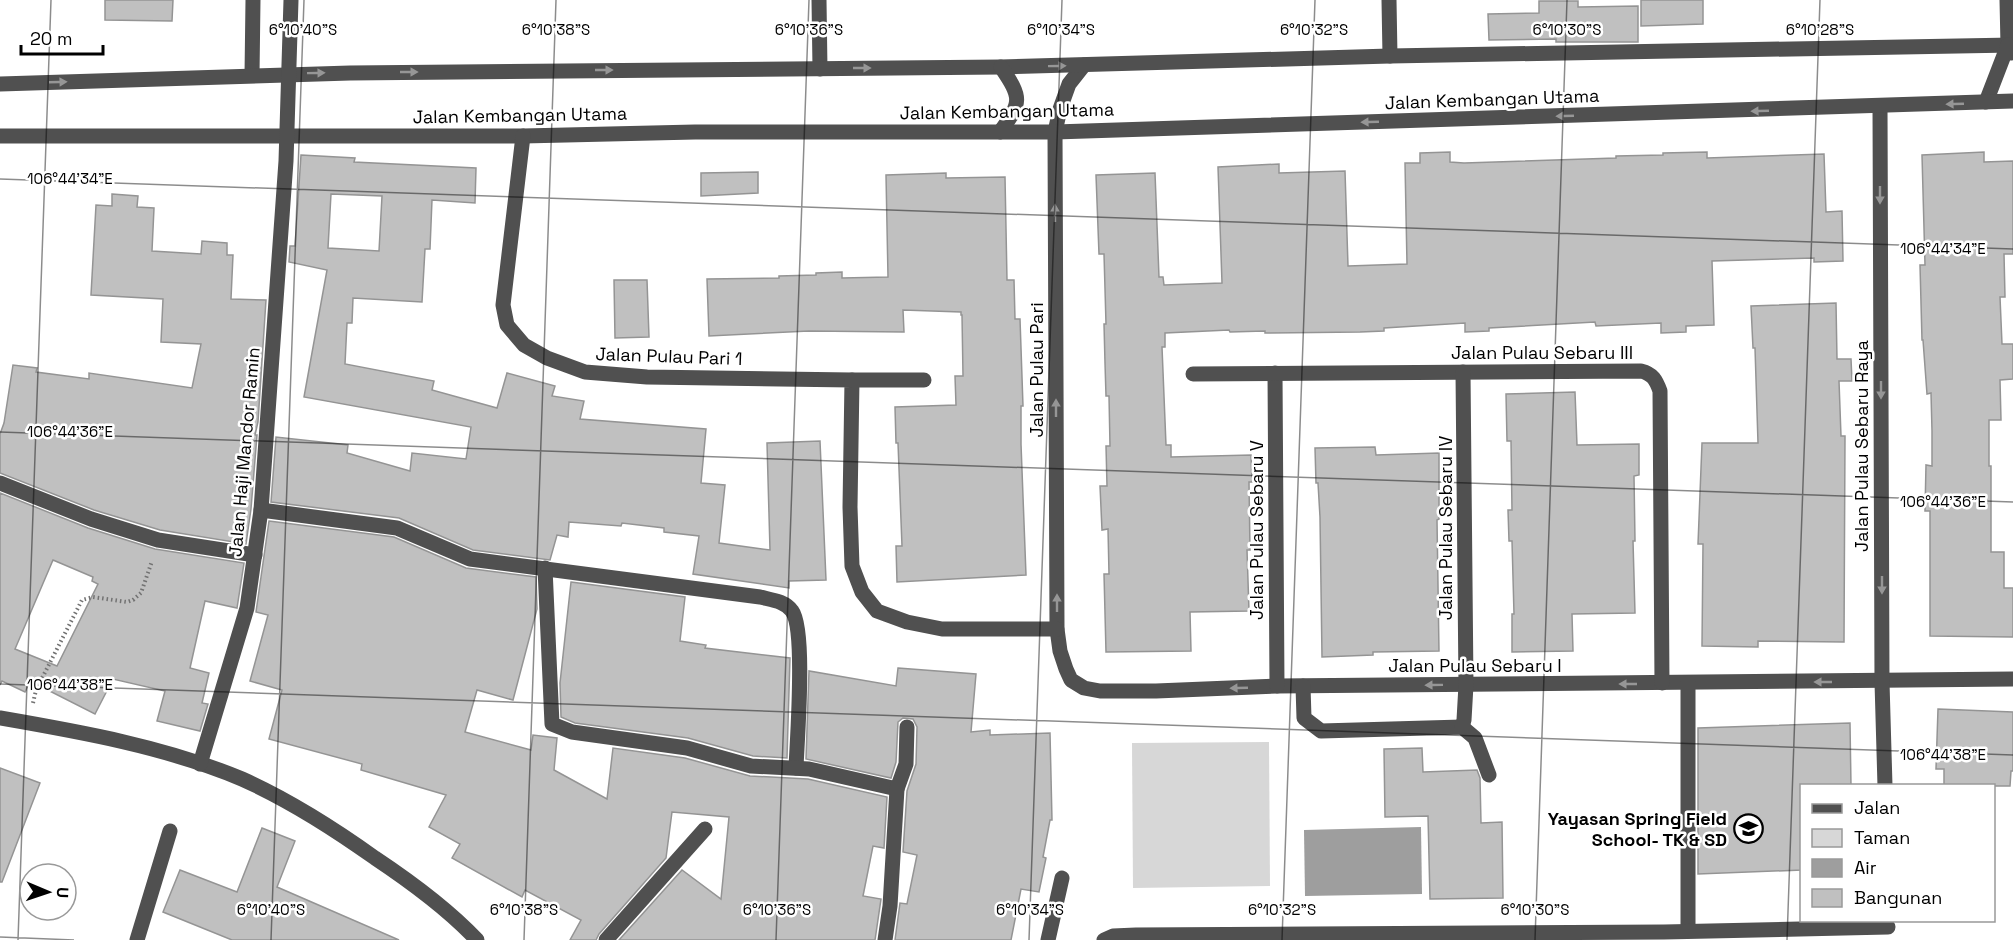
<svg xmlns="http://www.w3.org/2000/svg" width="2013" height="940" font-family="'Space Grotesk',sans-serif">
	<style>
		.green { fill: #d7d7d7 }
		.water { fill: #9e9e9e }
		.building { fill: #c0c0c0; stroke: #949494; stroke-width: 1.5; fill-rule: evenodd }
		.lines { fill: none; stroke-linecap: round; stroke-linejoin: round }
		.path { stroke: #727272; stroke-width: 4; stroke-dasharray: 1.5 3; stroke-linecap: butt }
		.minor { stroke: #505050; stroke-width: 15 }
		.oneway { fill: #969696 }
		.ticks { fill: none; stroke: #000; stroke-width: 1.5; stroke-opacity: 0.45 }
		.labels { text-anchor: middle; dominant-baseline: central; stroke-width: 5; stroke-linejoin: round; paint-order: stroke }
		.street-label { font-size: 18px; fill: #000; stroke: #fff }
		.poi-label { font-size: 18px; font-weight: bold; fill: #000; stroke: #fff; text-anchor: end }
		.ticks-label { font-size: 15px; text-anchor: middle; fill: #000; stroke: #fff; stroke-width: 5; stroke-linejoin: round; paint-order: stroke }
	</style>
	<rect width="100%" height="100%" fill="#fff"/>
	<polygon class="green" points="1269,742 1270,886 1133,888 1132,743"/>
	<polygon class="water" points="1421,827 1422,894 1305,896 1304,830"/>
	<g class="building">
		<polygon points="105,0 173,0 172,21 105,20"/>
		<polygon points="1641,0 1703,0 1703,24 1641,26"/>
		<polygon points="1539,1 1578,1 1578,7 1638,6 1638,42 1556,42 1556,39 1489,40 1488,14 1539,13"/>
		<polygon points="1450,152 1450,162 1464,163 1616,158 1616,156 1663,155 1663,153 1707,152 1707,158 1824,154 1826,212 1842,211 1843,261 1814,262 1814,258 1712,261 1714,325 1686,326 1686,332 1661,333 1661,323 1596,326 1595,322 1489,328 1489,331 1465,332 1465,323 1384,328 1384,331 1360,332 1265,333 1265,331 1230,332 1229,330 1165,333 1165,347 1162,347 1166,445 1171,445 1171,457 1251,455 1252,482 1249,482 1250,550 1247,550 1249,611 1190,612 1191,651 1106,652 1104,574 1109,574 1108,529 1102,530 1100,486 1107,486 1106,446 1110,446 1109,396 1106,396 1105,363 1104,324 1106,324 1104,254 1099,254 1096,175 1155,173 1159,277 1163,277 1164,285 1222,283 1218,167 1279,164 1279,173 1345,171 1348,266 1407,264 1405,163 1420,163 1420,153"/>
		<polygon points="1984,152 1984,162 2013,161 2013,254 2004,254 2005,297 2000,297 2002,344 2013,344 2013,379 2000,380 2001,420 1989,420 1989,466 1991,466 1991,552 2004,552 2004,588 2013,588 2013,637 1930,636 1930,511 1925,511 1926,465 1932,466 1932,431 1931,393 1927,394 1923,340 1922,340 1920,265 1925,265 1922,155"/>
		<path d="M301,155L355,158L354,162L476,168L475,203L432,200L430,249H425L422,302L353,298L352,323H347L345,364L434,381L432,390L497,408L507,373L555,386L552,396L584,401L580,419L706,429L701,483L725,485L719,543L770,550L767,443L820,441L826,580L789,581V588L693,574L699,536L664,532V528L622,523L621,526L569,522L568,537L557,535L550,560L473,550L399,518L271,502L276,437L348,445L347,453L410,471L412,453L466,459L471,427L304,397L327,270L289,262L290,246H295ZM331,194L382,196L379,251L328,248Z"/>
		<polygon points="758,172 758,193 701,196 701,173"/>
		<polygon points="946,173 946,178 1005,177 1007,280 1014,280 1015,319 1020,319 1023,406 1021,406 1021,444 1026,575 897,582 896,546 902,546 898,443 896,443 895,407 956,405 955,376 963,376 962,315 961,315 961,312 903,310 904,332 809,331 709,336 707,279 779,278 779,276 816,275 816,273 842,272 842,278 888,277 886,175"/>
		<polygon points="112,194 138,196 137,207 154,208 152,251 201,254 202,241 227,243 227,255 233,255 231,299 266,300 258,422 255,435 257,435 251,509 246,544 160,530 94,510 0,473 0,434 4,423 13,365 37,368 36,372 89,379 89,373 192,388 201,344 161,342 163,299 91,295 96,205 112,206"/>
		<polygon points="614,280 647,280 649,337 615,338"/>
		<polygon points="1836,303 1837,359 1851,359 1852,381 1839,381 1841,436 1845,436 1844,642 1758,641 1758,647 1702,646 1703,544 1698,544 1702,443 1758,443 1755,348 1753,348 1751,306"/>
		<polygon points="1575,392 1577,445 1639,444 1639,475 1634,476 1635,541 1633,541 1635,613 1572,614 1573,651 1512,652 1512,614 1514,614 1512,541 1509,541 1508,510 1512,510 1511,441 1507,441 1506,394"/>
		<polygon points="1375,447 1376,455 1439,453 1439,519 1437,520 1439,651 1373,652 1373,655 1322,657 1320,517 1318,483 1316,483 1315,448"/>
		<path d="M0,493L88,528L155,549L244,563L237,608L205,601L190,668L209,673L202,703L208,704L200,731L157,721L165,691L113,679L95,714L30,681L25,692L2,681L0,685ZM53,560L93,577L92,581L98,584L57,666L15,649Z"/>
		<polygon points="269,521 394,537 466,568 536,577 537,609 513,700 477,690 465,732 531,750 533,735 557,738 554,770 607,799 613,748 685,758 750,776 808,779 887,797 884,848 873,846 863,896 881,899 875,940 619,940 682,870 721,899 729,817 672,812 666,858 599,934 596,940 570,940 581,920 525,890 522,897 452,858 460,844 429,827 446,795 361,770 362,764 269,739 282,690 250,681 268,615 256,612"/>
		<polygon points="571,582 685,597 680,641 706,645 705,648 790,658 787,758 753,756 688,738 575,723 561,717 560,683"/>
		<polygon points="898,668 976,674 971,732 990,730 990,735 1050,733 1052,820 1050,820 1043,857 1046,858 1039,892 1021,889 1011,940 895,940 900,903 907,904 917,855 903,852 907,791 916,764 917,727 913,719 903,718 898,722 896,762 891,778 806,759 809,671 896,686"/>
		<polygon points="1938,709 2013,712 2013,771 2011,771 2010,786 1944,786 1944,769 1936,769"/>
		<polygon points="1850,723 1851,786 1802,786 1802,870 1698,874 1698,728"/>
		<polygon points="1422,748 1423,772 1477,770 1480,778 1481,823 1502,822 1503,898 1430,899 1428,816 1385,817 1384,749"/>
		<polygon points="0,768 40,783 2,882 0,882"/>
		<polygon points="262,828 295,841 277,887 399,940 232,940 163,912 180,870 237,892"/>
	</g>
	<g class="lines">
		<polyline class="path" points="33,703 36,690 82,600 93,597 127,602 133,600 141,593 152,561"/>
		<g class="minor">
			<polyline points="819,0 820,69"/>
			<polyline points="1389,0 1390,56"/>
			<polyline points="2007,0 2008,45 2011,53"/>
			<polyline points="1084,65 1069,84 1060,109 1055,132 1057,629 1060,651 1066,669 1071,680 1084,688 1100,691 1156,691 1277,686 2013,679"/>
			<polyline points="252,75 253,0"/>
			<polyline points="0,84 350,73 1001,67 1390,56 2013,45"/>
			<polyline points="1986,102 2008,45"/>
			<polyline points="1880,107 1882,682 1885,786"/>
			<path d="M1000,132C1022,102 1022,98 1001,67"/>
			<polyline points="0,136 523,136 695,132 1055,132 2013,101"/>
			<polyline points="523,136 503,305 507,325 524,345 547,358 585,372 647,377 852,380 850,507 852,566 862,592 877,611 907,622 942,629 1057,629"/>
			<polyline points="1275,373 1277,686"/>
			<path d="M1193,374L1641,371C1653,374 1656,380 1660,391L1662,683"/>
			<polyline points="852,380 924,380"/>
			<polyline points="0,483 91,519 158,540 255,555"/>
			<path d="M261,510L397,528L470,559L760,597C772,600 785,601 792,611C806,630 797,740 796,768"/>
			<polyline points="545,568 552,724 572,732 687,748 751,766 809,769 897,789"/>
			<polyline points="1303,686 1304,718 1321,731 1462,727 1475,738 1489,775"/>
			<path d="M0,718C81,732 166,747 242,779C289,800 333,828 375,858C411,882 447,908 477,940"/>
			<polyline points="1462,727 1464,720 1466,685 1463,372"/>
			<polyline points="200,764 247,608 261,510 286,161 291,0"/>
			<polyline points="1688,931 1688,683"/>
			<polyline points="137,940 170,831"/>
			<polyline points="606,940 705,829"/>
			<polyline points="885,940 890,906 897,789 906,764 907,727"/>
			<polyline points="1048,940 1062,878"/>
			<polyline points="1104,940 1113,936 1136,935 1664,932 1888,927"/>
		</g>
	</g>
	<defs><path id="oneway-solid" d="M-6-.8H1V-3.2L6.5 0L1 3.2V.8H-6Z" transform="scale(1.5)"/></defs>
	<g class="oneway">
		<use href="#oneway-solid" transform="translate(1057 66) rotate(-1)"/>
		<use href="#oneway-solid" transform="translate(862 68)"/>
		<use href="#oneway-solid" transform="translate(604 70)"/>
		<use href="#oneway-solid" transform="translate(409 72)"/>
		<use href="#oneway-solid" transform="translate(316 73) rotate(-1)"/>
		<use href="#oneway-solid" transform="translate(58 82) rotate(-2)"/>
		<use href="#oneway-solid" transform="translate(1955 104) rotate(178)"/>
		<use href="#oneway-solid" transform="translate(1760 111) rotate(178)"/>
		<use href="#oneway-solid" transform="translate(1565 116) rotate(178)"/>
		<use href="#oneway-solid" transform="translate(1370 122) rotate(178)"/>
		<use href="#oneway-solid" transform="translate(1880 195) rotate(90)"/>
		<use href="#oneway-solid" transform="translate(1055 213) rotate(-90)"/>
		<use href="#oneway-solid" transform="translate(1881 390) rotate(90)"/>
		<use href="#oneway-solid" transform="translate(1056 408) rotate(-90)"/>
		<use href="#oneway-solid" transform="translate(1882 585) rotate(90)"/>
		<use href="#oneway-solid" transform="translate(1057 603) rotate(-90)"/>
		<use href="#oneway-solid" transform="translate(1823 682) rotate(180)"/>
		<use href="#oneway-solid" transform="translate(1628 684) rotate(180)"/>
		<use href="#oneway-solid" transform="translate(1434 685) rotate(179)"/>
		<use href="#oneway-solid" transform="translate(1239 688) rotate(178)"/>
	</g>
	<path class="ticks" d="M0,179L2013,249M0,432L2013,502M0,684L2013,755M0,937L74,940M18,940L51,0M271,940L304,0M524,940L556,0M776,940L809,0M1029,940L1062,0M1282,940L1315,0M1535,940L1567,0M1787,940L1820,0"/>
	<defs>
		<symbol id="school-ring" viewBox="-11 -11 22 22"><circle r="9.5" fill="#fff" stroke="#000" stroke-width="1.5"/><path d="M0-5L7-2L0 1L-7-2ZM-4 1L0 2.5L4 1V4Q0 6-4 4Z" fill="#000"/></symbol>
	</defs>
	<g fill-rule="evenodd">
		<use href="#school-ring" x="1732" y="812" width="33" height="33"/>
	</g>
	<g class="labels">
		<g class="street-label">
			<text transform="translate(1492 99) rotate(-2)">Jalan Kembangan Utama</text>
			<text transform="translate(1007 111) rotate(-1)">Jalan Kembangan Utama</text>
			<text transform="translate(520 115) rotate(-1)">Jalan Kembangan Utama</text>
			<text x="1542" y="352">Jalan Pulau Sebaru III</text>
			<text transform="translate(669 356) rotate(2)">Jalan Pulau Pari 1</text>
			<text transform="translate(1036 370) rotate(-90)">Jalan Pulau Pari</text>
			<text transform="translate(1861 446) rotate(-90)">Jalan Pulau Sebaru Raya</text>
			<text transform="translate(244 452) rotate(-85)">Jalan Haji Mandor Ramin</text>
			<text transform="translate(1445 528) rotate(-90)">Jalan Pulau Sebaru IV</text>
			<text transform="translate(1256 530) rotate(-90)">Jalan Pulau Sebaru V</text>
			<text x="1475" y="665">Jalan Pulau Sebaru I</text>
		</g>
		<g class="poi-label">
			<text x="1727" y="818">Yayasan Spring Field<tspan x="1727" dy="21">School- TK &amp; SD</tspan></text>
		</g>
	</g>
	<g class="ticks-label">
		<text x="303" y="35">6°10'40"S</text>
		<text x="556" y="35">6°10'38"S</text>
		<text x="809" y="35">6°10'36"S</text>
		<text x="1061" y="35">6°10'34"S</text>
		<text x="1314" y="35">6°10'32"S</text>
		<text x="1567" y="35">6°10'30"S</text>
		<text x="1820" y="35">6°10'28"S</text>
		<text x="70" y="184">106°44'34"E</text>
		<text x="1943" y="254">106°44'34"E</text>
		<text x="70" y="437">106°44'36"E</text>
		<text x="1943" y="507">106°44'36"E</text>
		<text x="70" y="690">106°44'38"E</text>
		<text x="1943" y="760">106°44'38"E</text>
		<text x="271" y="915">6°10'40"S</text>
		<text x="524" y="915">6°10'38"S</text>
		<text x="777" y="915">6°10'36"S</text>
		<text x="1030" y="915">6°10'34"S</text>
		<text x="1282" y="915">6°10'32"S</text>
		<text x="1535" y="915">6°10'30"S</text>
	</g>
	<rect x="1800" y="784" width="195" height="138" fill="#ffffff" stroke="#999999" stroke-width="1.5"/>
	<rect x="1812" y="804" width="30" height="9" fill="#505050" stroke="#999999" stroke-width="1.5"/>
	<text x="1854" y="814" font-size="18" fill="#000000">Jalan</text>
	<rect x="1812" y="829" width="30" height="18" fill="#d7d7d7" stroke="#999999" stroke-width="1.5"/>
	<text x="1854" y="844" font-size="18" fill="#000000">Taman</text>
	<rect x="1812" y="859" width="30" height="18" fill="#9e9e9e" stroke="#999999" stroke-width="1.5"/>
	<text x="1854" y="874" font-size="18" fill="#000000">Air</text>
	<rect x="1812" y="889" width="30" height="18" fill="#c0c0c0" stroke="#999999" stroke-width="1.5"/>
	<text x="1854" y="904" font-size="18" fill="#000000">Bangunan</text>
	<g transform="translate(48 892) rotate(92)"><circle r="28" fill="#ffffff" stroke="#999999" stroke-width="1.5"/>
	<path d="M0-4.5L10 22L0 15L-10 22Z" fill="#000000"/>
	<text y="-9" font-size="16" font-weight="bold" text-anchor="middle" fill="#000000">U</text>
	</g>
	<path d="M21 45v9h82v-9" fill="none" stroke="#000000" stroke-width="3"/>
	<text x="30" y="45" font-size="18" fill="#000000" stroke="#ffffff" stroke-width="4.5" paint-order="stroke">20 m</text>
</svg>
